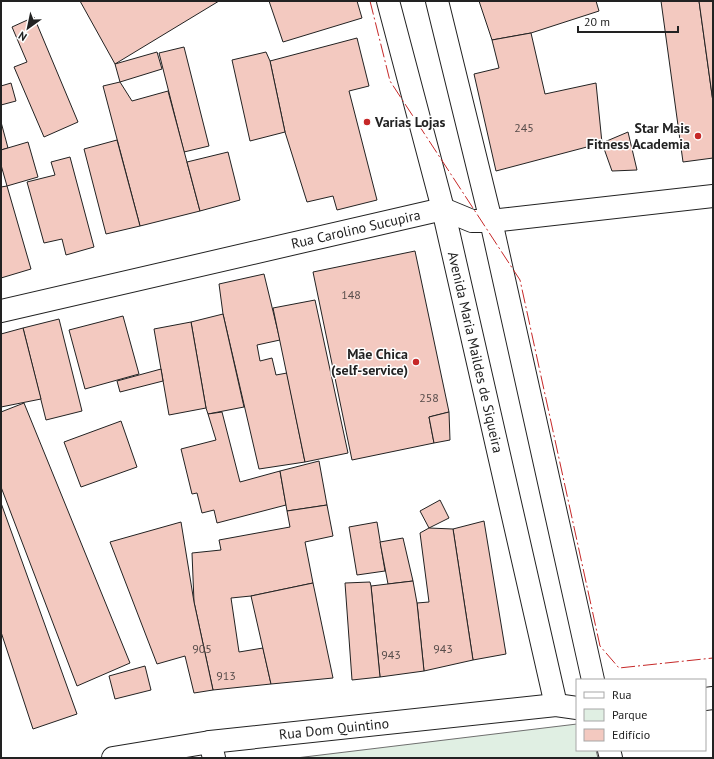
<svg xmlns="http://www.w3.org/2000/svg" width="714" height="759" font-family="'PT Sans',sans-serif">
	<style>
		.green { fill: #e0efe3; stroke: #6f6f6f }
		.building { fill: #f3c9c0; stroke: #222 }
		.lines { fill: none; stroke-linecap: round; stroke-linejoin: round }
		.minor-casing { stroke: #222; stroke-width: 24 }
		.tertiary-casing { stroke: #222; stroke-width: 24 }
		.secondary-casing { stroke: #222; stroke-width: 24 }
		.minor { stroke: #fff; stroke-width: 22 }
		.tertiary { stroke: #fff; stroke-width: 22 }
		.secondary { stroke: #fff; stroke-width: 22 }
		.power { stroke: #c62828; stroke-width: 1; stroke-dasharray: 14 3 2 3; stroke-linecap: butt }
		.poi-dot { fill: #c62828; stroke: #fff; stroke-width: 1.5 }
		.labels { text-anchor: middle; dominant-baseline: central; stroke-width: 3; stroke-linejoin: round; paint-order: stroke }
		.number-label { font-size: 12px; fill: #564c4a }
		.poi-label { font-size: 14px; font-weight: bold; fill: #222; stroke: #fff; text-anchor: end }
		.street-label { font-size: 14px; fill: #222; stroke: #fff }
	</style>
	<rect width="100%" height="100%" fill="#fff"/>
	<polygon class="green" points="577,724 577,750 596,750 598,758 296,758"/>
	<g class="building">
		<polygon points="80,1 219,1 115,64"/>
		<polygon points="269,1 357,1 362,18 283,42"/>
		<polygon points="479,1 596,1 599,11 531,33 492,40"/>
		<polygon points="661,1 699,1 713,102 713,158 683,162"/>
		<polygon points="699,1 713,1 713,102"/>
		<polygon points="34,17 78,122 44,137 14,67 27,62 12,27"/>
		<polygon points="531,33 545,94 596,83 602,143 496,171 474,74 499,68 492,40"/>
		<polygon points="357,38 369,86 349,91 377,200 337,210 333,196 307,202 285,132 270,61"/>
		<polygon points="184,47 209,146 184,152 159,53"/>
		<polygon points="157,52 162,69 120,82 115,64"/>
		<polygon points="266,52 270,61 285,132 250,141 232,60"/>
		<polygon points="120,82 132,101 168,91 200,211 140,226 103,86"/>
		<polygon points="11,83 16,101 1,105 1,86"/>
		<polygon points="1,122 8,148 1,150"/>
		<polygon points="628,132 637,170 612,171 602,143"/>
		<polygon points="117,140 140,226 106,234 84,149"/>
		<polygon points="28,142 38,177 7,186 1,165 1,150"/>
		<polygon points="228,152 240,200 200,211 187,162"/>
		<polygon points="70,157 94,247 66,255 62,239 44,243 27,182 55,175 51,162"/>
		<polygon points="7,186 31,269 1,278 1,187"/>
		<polygon points="415,251 449,412 429,417 434,443 352,460 313,272"/>
		<polygon points="264,274 280,340 257,345 260,361 272,358 276,375 287,373 305,462 259,469 223,314 219,284"/>
		<polygon points="315,300 348,453 305,462 273,308"/>
		<polygon points="223,314 244,407 208,414 206,408 191,322"/>
		<polygon points="123,316 139,374 85,389 69,330"/>
		<polygon points="59,319 82,411 46,420 23,328"/>
		<polygon points="191,322 206,408 169,415 154,329"/>
		<polygon points="23,328 41,399 1,407 1,334"/>
		<polygon points="161,369 163,381 120,392 117,381"/>
		<polygon points="24,403 130,663 77,686 1,487 1,412"/>
		<polygon points="222,412 240,482 280,471 286,505 217,523 214,510 202,513 197,493 192,494 181,449 216,440 208,414"/>
		<polygon points="449,412 450,440 434,443 429,417"/>
		<polygon points="121,421 137,467 81,487 64,442"/>
		<polygon points="319,461 327,505 287,511 280,471"/>
		<polygon points="440,500 449,518 429,528 420,511"/>
		<polygon points="1,503 77,714 33,729 1,632"/>
		<polygon points="327,505 333,536 305,542 313,583 251,596 231,598 239,652 263,648 271,684 213,690 194,602 192,553 221,550 219,540 290,527 287,511"/>
		<polygon points="484,521 506,654 473,660 453,529"/>
		<polygon points="181,522 194,602 213,690 194,693 185,656 157,664 110,542"/>
		<polygon points="377,522 385,571 357,575 349,527"/>
		<polygon points="429,528 453,529 473,660 424,671 417,603 429,602 420,533"/>
		<polygon points="403,538 413,581 388,584 380,542"/>
		<polygon points="413,581 417,603 424,671 380,677 371,586"/>
		<polygon points="370,582 371,586 380,677 352,680 345,583"/>
		<polygon points="313,583 333,678 271,684 251,596"/>
		<polygon points="145,666 151,690 115,699 109,676"/>
	</g>
	<g class="lines">
		<defs>
			<g id="minor">
				<path id="s1" d="M1,311L443,209"/>
				<polyline points="210,742 214,758"/>
				<polyline points="609,750 611,758"/>
			</g>
			<g id="tertiary">
				<polyline points="443,209 472,221 491,221 713,196"/>
				<polyline points="705,699 713,698"/>
			</g>
			<g id="secondary">
				<path id="s2" d="M388,1L443,209L556,705"/>
				<polyline points="437,1 491,221 593,680"/>
				<path id="s3" d="M113,758L210,742L556,705L577,708"/>
			</g>
		</defs>
		<use href="#minor" class="minor-casing"/>
		<use href="#tertiary" class="tertiary-casing"/>
		<use href="#secondary" class="secondary-casing"/>
		<use href="#minor" class="minor"/>
		<use href="#tertiary" class="tertiary"/>
		<use href="#secondary" class="secondary"/>
		<polyline class="power" points="370,1 390,81 520,280 600,646 619,668 713,658"/>
	</g>
	<g class="poi-dot">
		<circle cx="367" cy="122" r="4"/>
		<circle cx="698" cy="136" r="4"/>
		<circle cx="416" cy="362" r="4"/>
	</g>
	<g class="labels">
		<g class="number-label">
			<text x="524" y="127">245</text>
			<text x="351" y="294">148</text>
			<text x="429" y="397">258</text>
			<text x="202" y="648">905</text>
			<text x="443" y="648">943</text>
			<text x="391" y="654">943</text>
			<text x="226" y="675">913</text>
		</g>
		<g class="poi-label">
			<text x="375" y="122" text-anchor="start">Varias Lojas</text>
			<text x="690" y="128">Star Mais<tspan x="690" dy="16">Fitness Academia</tspan></text>
			<text x="408" y="354">Mãe Chica<tspan x="408" dy="16">(self-service)</tspan></text>
		</g>
		<g class="street-label">
			<text stroke="none"><textPath href="#s1" startOffset="364">Rua Carolino Sucupira</textPath></text>
			<text stroke="none"><textPath href="#s2" startOffset="362">Avenida Maria Maildes de Siqueira</textPath></text>
			<text stroke="none"><textPath href="#s3" startOffset="223">Rua Dom Quintino</textPath></text>
		</g>
	</g>
	<rect width="714" height="759" fill="none" stroke="#222222" stroke-width="4"/>
	<rect x="576" y="679" width="130" height="72" fill="#ffffff" stroke="#a7a7a7"/>
	<rect x="584" y="692" width="20" height="6" fill="#ffffff" stroke="#a7a7a7"/>
	<text x="612" y="699" font-size="12" fill="#222222">Rua</text>
	<rect x="584" y="709" width="20" height="12" fill="#e0efe3" stroke="#a7a7a7"/>
	<text x="612" y="719" font-size="12" fill="#222222">Parque</text>
	<rect x="584" y="729" width="20" height="12" fill="#f3c9c0" stroke="#a7a7a7"/>
	<text x="612" y="739" font-size="12" fill="#222222">Edifício</text>
	<g transform="translate(28 28) rotate(213)" stroke="#ffffff" stroke-width="3" paint-order="stroke">
	<path d="M0-3L7 15L0 10L-7 15Z" fill="#222222"/>
	<text y="-6" font-size="11" font-weight="bold" text-anchor="middle" fill="#222222">N</text>
	</g>
	<path d="M578 26v6h100v-6" fill="none" stroke="#222222" stroke-width="2"/>
	<text x="584" y="26" font-size="12" fill="#222222" stroke="#ffffff" stroke-width="3" paint-order="stroke">20 m</text>
</svg>
